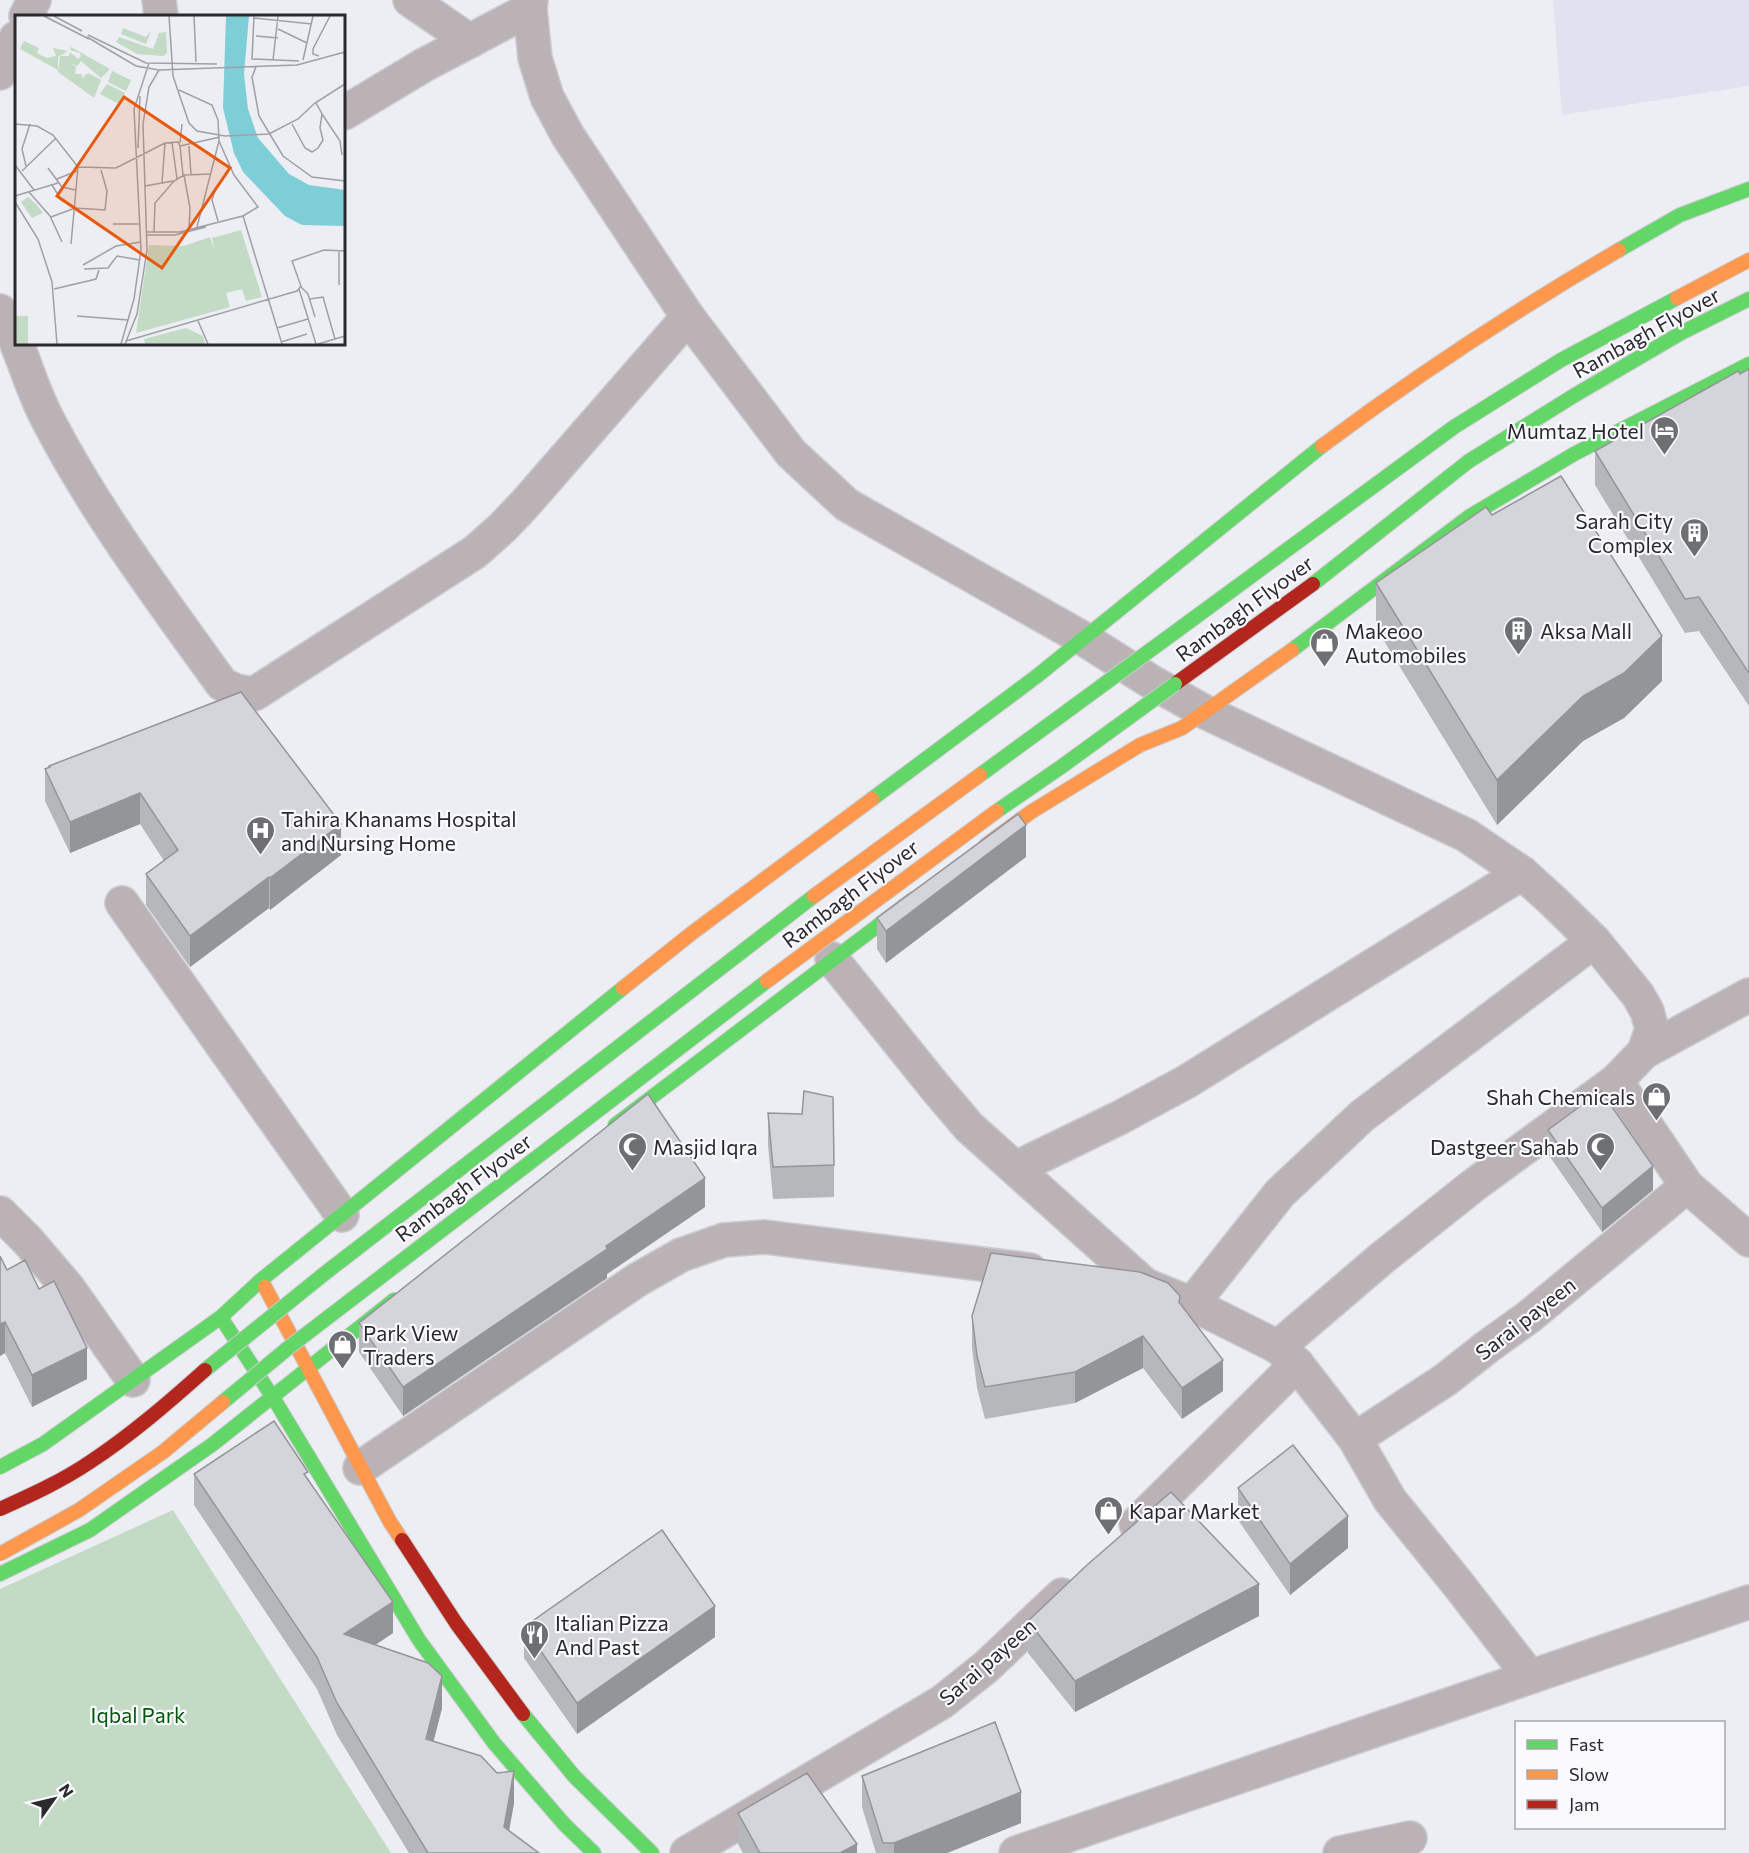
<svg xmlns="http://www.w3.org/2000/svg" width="1749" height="1853" font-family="Commissioner,sans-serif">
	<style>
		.built { fill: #e1e2ef }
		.green { fill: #c3dac5 }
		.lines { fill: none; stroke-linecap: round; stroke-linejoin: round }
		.street-casing { stroke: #cbccd0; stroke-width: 36 }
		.fast-casing { stroke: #cbccd0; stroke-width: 16 }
		.slow-casing { stroke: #cbccd0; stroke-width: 16 }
		.jam-casing { stroke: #cbccd0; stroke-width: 16 }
		.street { stroke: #bbb2b5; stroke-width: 33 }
		.fast { stroke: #63d668; stroke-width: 14 }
		.slow { stroke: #ff974d; stroke-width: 14 }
		.jam { stroke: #b3261e; stroke-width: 14 }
		.fast-bridge-casing { stroke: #cbccd0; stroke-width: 16; stroke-linecap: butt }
		.slow-bridge-casing { stroke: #cbccd0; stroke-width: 16; stroke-linecap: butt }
		.jam-bridge-casing { stroke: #cbccd0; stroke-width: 16; stroke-linecap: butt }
		.fast-bridge { stroke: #63d668; stroke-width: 14 }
		.slow-bridge { stroke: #ff974d; stroke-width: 14 }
		.jam-bridge { stroke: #b3261e; stroke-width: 14 }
		.wall { fill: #b6b7bb }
		.shaded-wall { fill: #949599 }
		.building { fill: #d4d5da; stroke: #949599; stroke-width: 1.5 }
		.labels { text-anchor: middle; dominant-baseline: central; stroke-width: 4.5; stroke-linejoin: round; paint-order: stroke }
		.street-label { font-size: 21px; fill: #2a2a2e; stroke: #f9f9fe }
		.poi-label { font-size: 21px; fill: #2a2a2e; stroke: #f9f9fe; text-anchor: start }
		.park-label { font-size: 21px; fill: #005909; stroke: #f9f9fe }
		.inset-road { fill: none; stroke: #9fa0a5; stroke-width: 1.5 }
		.view { fill: #e8590c; fill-opacity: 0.15; stroke: #e8590c; stroke-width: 3 }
		.inset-edge { fill: none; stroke: #2a2a2e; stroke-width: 3 }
	</style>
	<rect width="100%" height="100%" fill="#edeef4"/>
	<polygon class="built" points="1553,0 1749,0 1749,86 1562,115"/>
	<polygon class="green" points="173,1510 391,1853 0,1853 0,1589"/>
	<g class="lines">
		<defs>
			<g id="street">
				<polyline points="159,0 161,16"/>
				<polyline points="410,0 470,41"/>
				<polyline points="530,9 535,58 547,97 568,136 688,317 791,453 847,505 1084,639 1150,681 1205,712 1466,835 1522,873 1553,901 1594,941 1638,995 1647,1011 1652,1029 1644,1052 1616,1081 1474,1185 1382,1258 1278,1347"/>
				<polyline points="26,16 34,0"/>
				<polyline points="0,73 16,38"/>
				<polyline points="344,113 424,65 530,9 531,0"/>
				<polyline points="0,311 8,320 16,341"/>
				<path d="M17,344C27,369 35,396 48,420C96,513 161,599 222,684L236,691L254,694L475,552L502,528L524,505L688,317"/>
				<polyline points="122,903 342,1215"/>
				<polyline points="832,959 935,1087 969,1127 1145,1285"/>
				<polyline points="1644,1052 1749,995"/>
				<polyline points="1616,1081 1687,1186 1749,1240"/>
				<polyline points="1016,1168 1119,1118 1186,1082 1522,873"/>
				<polyline points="0,1213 28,1241 69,1289 133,1380"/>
				<polyline points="1138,1284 1145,1285 1192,1304 1278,1347 1297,1364 1355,1439 1390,1500 1458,1584 1530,1677"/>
				<polyline points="1192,1304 1280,1193 1362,1116 1594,941"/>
				<polyline points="1355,1439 1445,1380 1487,1347 1530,1316 1687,1186"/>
				<polyline points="360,1468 637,1280 681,1255 724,1240 765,1237 1030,1270"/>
				<polyline points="1136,1524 1297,1364"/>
				<polyline points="687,1853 942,1702 986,1667 1062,1595"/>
				<polyline points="1016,1853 1749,1602"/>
				<polyline points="1340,1853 1410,1838"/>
			</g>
			<g id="fast">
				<polyline points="1619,250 1680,215 1749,189"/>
				<polyline points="1313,584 1469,461 1575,395 1681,333 1749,299"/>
				<polyline points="1182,627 1454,427 1561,360 1677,298"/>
				<polyline points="1292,650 1470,516 1574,454 1749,364"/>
				<polyline points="872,799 1037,676 1322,446"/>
				<polyline points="615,1125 913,899"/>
				<polyline points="222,1319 277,1404 419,1640 494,1743 565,1825 594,1853"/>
				<polyline points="0,1467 43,1444 221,1317 261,1280 623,988"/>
				<polyline points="0,1574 90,1530 213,1444 394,1300"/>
				<polyline points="523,1714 574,1776 652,1853"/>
			</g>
			<g id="slow">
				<polyline points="1677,298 1749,260"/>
				<path d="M1322,446C1418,374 1516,310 1619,250"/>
				<polyline points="986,845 1031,812 1140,745 1182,728 1292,650"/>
				<polyline points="623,988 692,933 872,799"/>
				<polyline points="265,1287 390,1522 402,1540"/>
			</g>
			<g id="jam">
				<polyline points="1175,684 1313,584"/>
				<polyline points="402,1540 456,1623 523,1714"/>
			</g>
		</defs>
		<use href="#street" class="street-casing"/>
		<use href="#fast" class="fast-casing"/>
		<use href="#slow" class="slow-casing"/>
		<use href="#jam" class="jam-casing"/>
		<use href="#street" class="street"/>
		<use href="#fast" class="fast"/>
		<use href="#slow" class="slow"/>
		<use href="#jam" class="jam"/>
		<defs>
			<g id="fast-bridge">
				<polyline points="980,775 1182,627"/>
				<polyline points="997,811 1061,767 1175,684"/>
				<polyline points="205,1370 324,1274 814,896"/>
				<polyline points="223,1402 288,1348 767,981"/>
			</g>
			<g id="slow-bridge">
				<polyline points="814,896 980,775"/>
				<polyline points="767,981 997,811"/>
				<polyline points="0,1554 79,1510 163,1452 223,1402"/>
			</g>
			<path id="jam-bridge" d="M0,1509C31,1495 62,1481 90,1462C131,1435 168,1403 205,1370"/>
		</defs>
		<use href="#fast-bridge" class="fast-bridge-casing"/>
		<use href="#slow-bridge" class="slow-bridge-casing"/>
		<use href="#jam-bridge" class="jam-bridge-casing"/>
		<use href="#fast-bridge" class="fast-bridge"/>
		<use href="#slow-bridge" class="slow-bridge"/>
		<use href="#jam-bridge" class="jam-bridge"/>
	</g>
	<g class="wall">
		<polygon points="1749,369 1749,706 1699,631 1685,633 1595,485 1595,451"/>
		<polygon points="1492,515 1662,681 1624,718 1583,741 1497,825 1376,628 1376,583"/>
		<polygon points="49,766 341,855 270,910 269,908 190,967 146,905 146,874 164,861 140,824 70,853 45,801 45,769 49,768"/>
		<polygon points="1026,857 886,963 877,949 877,918"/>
		<polygon points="768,1113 834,1165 834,1197 773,1199 768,1145"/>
		<polygon points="1548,1130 1653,1190 1602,1232 1548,1154"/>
		<polygon points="705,1207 607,1274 607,1278 403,1416 359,1352 359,1323"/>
		<polygon points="0,1256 7,1270 39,1289 87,1379 32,1407 5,1353 0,1356"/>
		<polygon points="1180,1302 1223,1391 1182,1419 1143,1368 1075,1403 985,1419 977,1388 972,1348 972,1316"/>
		<polygon points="194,1474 308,1478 393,1633 375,1645 442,1708 433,1742 514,1803 509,1831 539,1853 409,1853 337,1735 317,1689 194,1505"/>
		<polygon points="1238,1488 1348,1548 1290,1595 1238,1520"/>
		<polygon points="1259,1616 1075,1712 1028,1653 1028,1621"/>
		<polygon points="524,1627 715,1637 577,1734 524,1658"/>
		<polygon points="862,1776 1021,1823 947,1853 876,1853 862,1807"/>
		<polygon points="738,1813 857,1853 743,1853 738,1844"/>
	</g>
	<g class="shaded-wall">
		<polygon points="1662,636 1662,681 1624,718 1583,741 1497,825 1497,780 1583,696"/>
		<polygon points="140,793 140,824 70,853 70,822"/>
		<polygon points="341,824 341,855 270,910 270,878"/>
		<polygon points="1026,825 1026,857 886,963 886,931"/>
		<polygon points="269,877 269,908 190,967 190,936"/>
		<polygon points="1653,1166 1653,1190 1602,1232 1602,1208"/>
		<polygon points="705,1178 705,1207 607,1274 607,1278 403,1416 403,1387 606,1246"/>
		<polygon points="5,1322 5,1353 0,1356 0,1324"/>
		<polygon points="1143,1336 1143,1368 1075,1403 1075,1372"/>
		<polygon points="87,1348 87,1379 32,1407 32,1375"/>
		<polygon points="1223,1360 1223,1391 1182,1419 1182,1388"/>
		<polygon points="1348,1516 1348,1548 1290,1595 1290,1564"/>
		<polygon points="1259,1584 1259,1616 1075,1712 1075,1681"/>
		<polygon points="393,1602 393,1633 344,1666 344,1634"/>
		<polygon points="715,1606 715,1637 577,1734 577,1703"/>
		<polygon points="442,1676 442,1708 426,1771 426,1739"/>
		<polygon points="514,1771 514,1803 505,1853 504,1827"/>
		<polygon points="1021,1792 1021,1823 947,1853 894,1853 894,1843"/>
		<polygon points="857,1844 857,1853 840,1853"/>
	</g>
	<g class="building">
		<polygon points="1749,369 1749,673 1699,597 1685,599 1595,451 1738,371 1740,374"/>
		<polygon points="1561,476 1662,636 1624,673 1583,696 1497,780 1376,583 1486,507 1492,515"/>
		<polygon points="241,692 341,824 270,878 269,877 190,936 146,874 178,850 140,793 70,822 45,769 50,767 49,766"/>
		<polygon points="1018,814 1026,825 886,931 877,918"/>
		<polygon points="804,1091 833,1097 834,1165 773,1167 768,1113 802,1114"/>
		<polygon points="1601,1091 1653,1166 1602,1208 1548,1130"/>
		<polygon points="648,1094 705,1178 606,1246 607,1249 403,1387 359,1323"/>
		<polygon points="991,1253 1140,1272 1168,1283 1180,1296 1179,1302 1223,1360 1182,1388 1143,1336 1075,1372 985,1387 977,1356 972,1316"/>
		<polygon points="0,1256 7,1270 25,1260 39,1289 54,1281 87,1348 32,1375 5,1322 0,1324"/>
		<polygon points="274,1421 308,1472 304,1474 393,1602 344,1634 428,1663 442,1676 426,1739 481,1756 497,1773 514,1771 504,1827 539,1853 428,1853 337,1703 317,1657 194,1474"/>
		<polygon points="1293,1445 1348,1516 1290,1564 1238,1488"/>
		<polygon points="1171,1492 1259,1584 1075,1681 1028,1621 1087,1565"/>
		<polygon points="662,1530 715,1606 577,1703 524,1627"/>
		<polygon points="995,1722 1021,1792 894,1843 883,1843 862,1776"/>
		<polygon points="807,1773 857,1844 840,1853 760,1853 738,1813"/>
	</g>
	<defs>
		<symbol id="hotel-pin" viewBox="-11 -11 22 30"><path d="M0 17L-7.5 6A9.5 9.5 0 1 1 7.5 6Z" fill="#6e6f73" stroke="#f9f9fe"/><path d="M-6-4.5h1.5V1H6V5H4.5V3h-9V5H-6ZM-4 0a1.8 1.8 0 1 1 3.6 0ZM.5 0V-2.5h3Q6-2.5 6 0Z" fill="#fff"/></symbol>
		<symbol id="building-pin" viewBox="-11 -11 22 30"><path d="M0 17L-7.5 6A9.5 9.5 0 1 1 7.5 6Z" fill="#6e6f73" stroke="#f9f9fe"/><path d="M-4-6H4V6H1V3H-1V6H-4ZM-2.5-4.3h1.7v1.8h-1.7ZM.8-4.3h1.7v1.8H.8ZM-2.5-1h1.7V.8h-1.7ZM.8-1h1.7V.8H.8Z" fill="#fff"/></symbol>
		<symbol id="shop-pin" viewBox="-11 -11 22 30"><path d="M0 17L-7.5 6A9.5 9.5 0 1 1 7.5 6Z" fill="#6e6f73" stroke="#f9f9fe"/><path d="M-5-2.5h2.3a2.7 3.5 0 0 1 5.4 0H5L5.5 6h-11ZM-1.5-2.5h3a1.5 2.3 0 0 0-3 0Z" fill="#fff"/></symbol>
		<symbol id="hospital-pin" viewBox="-11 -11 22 30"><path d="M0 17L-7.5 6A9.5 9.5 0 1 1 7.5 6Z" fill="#6e6f73" stroke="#f9f9fe"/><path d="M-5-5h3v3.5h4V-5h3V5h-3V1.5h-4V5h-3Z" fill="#fff"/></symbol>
		<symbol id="mosque-pin" viewBox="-11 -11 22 30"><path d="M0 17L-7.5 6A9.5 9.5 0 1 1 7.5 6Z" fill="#6e6f73" stroke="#f9f9fe"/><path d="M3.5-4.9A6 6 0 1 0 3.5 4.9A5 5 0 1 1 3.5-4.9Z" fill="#fff"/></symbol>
		<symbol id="restaurant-pin" viewBox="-11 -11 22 30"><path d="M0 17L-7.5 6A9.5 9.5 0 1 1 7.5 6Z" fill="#6e6f73" stroke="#f9f9fe"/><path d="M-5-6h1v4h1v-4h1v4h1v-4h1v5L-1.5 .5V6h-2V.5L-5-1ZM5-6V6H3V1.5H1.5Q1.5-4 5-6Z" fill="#fff"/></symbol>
	</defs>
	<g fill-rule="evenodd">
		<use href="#hotel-pin" x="1648" y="414" width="33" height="45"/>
		<use href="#building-pin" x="1678" y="516" width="33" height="45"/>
		<use href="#building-pin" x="1502" y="614" width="33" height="45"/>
		<use href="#shop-pin" x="1308" y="626" width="33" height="45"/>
		<use href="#hospital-pin" x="244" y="814" width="33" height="45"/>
		<use href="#shop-pin" x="1640" y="1080" width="33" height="45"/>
		<use href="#mosque-pin" x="616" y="1130" width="33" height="45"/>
		<use href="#mosque-pin" x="1584" y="1130" width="33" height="45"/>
		<use href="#shop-pin" x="326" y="1328" width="33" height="45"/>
		<use href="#shop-pin" x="1092" y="1494" width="33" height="45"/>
		<use href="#restaurant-pin" x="518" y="1618" width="33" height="45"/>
	</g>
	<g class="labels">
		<g class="street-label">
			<text transform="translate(1646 332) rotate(-29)">Rambagh Flyover</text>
			<text transform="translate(1244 608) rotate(-36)">Rambagh Flyover</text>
			<text transform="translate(850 893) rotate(-37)">Rambagh Flyover</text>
			<text transform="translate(463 1187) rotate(-37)">Rambagh Flyover</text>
			<text transform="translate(1525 1318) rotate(-38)">Sarai payeen</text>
			<text transform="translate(987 1661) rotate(-41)">Sarai payeen</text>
		</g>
		<g class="poi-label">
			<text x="1644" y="430" text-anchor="end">Mumtaz Hotel</text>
			<text x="1673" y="520" text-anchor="end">Sarah City<tspan x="1673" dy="24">Complex</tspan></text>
			<text x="1345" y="630">Makeoo<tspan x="1345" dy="24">Automobiles</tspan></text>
			<text x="1540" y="630">Aksa Mall</text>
			<text x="281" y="818">Tahira Khanams Hospital<tspan x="281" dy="24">and Nursing Home</tspan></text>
			<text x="1635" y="1096" text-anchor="end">Shah Chemicals</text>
			<text x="653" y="1146">Masjid Iqra</text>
			<text x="1579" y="1146" text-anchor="end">Dastgeer Sahab</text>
			<text x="363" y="1332">Park View<tspan x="363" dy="24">Traders</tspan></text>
			<text x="1129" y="1510">Kapar Market</text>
			<text x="555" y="1622">Italian Pizza<tspan x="555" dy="24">And Past</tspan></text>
		</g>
		<g class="park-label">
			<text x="138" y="1714">Iqbal Park</text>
		</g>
	</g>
	<g transform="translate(15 15)">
		<rect width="330" height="330" fill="#edeef4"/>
		<path d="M108,13L131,22L136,16L131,29L106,19ZM151,17L152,38L148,41L122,39L101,27L104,22L138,34L144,18ZM9,26L24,33L22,38L32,43L41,41L38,33L53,36L43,42V55L5,34ZM56,32L95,54L86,63L66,46L62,51L54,48L61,52L60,59H67V63L73,58L86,65L79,83L43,57L45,41H54L55,37L63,44L66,41L65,38L55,35ZM97,56L116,65L111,76L93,67ZM92,69L110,78L104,89L85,79ZM13,182L21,189L28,198L17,203L6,187ZM226,215L247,282L231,286L227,274L211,278L215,292L121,318L134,230L169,231L195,222L199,234L197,223ZM0,301H13V329H0ZM171,313L188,321L190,329H130L129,324Z" fill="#c3dac5"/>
		<path d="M211,1H234L229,59L233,94L243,123L274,159L294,170L330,175V211L287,210L270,201L228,157L219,138L208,93Z" fill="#7eced7"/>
		<path class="inset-road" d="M29,1L74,24M39,1L67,16M154,1L158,61L174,108L182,116L210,121L254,119L283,104L300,88L330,69M179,1L181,47M239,1L237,44L284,46M239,3L297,9M263,14L292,28M73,20L131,48L202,49M241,21L263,23M72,22L121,51L144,55L282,50L330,37M304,41L298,39V34L315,1M258,45L263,1M288,45L298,1M241,52L237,62L244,101L268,141L297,162L330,166M164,75L197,90L203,105L204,126L182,212M307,99L325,126L327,140M0,109L22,111L38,120L63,152L56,229M277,109L290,133L297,137L303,133L308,125L305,113L307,99L301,88M204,126L219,160L243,192L228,201M157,127L162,164M165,128L167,109M165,131L205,122M165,131L168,160M174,131L176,160M123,133L125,81M0,150L19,175M11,151L7,134L15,109M63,152L101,153L150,128L163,127L165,131M33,153L47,172L61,175M7,156L41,123M169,160L175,193L174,215M42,164L62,156M147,168L150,128M37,170L47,186M130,171L158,166M201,172L197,185L203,206M14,177L35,201L47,227M0,181L43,168M0,187L23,224L37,267L42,329M36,202L60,193L90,195L92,176L86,155M98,209H124M132,217H165L228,201L267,329M139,217L140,188L159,166L169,160L196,159M131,220H160L191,212M324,237V270M68,250L101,231L126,227M69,254L93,253L102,241L125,245M286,272L293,279L300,302M39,274L81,264L84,255M284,274L301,329M295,284L308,282L320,324M62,301L113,305M183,306L193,329M262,313L293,304M111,326L282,276L286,271L277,246L309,235L330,236M266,327L292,319M106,329L119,284L126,235L119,94L134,48M110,329L122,299L132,235L128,109L134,72L144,55M303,329L330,321"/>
		<path class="view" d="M109,82L215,153L147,253L42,181Z"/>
		<rect width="330" height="330" class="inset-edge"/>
	</g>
	<rect x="1515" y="1721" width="210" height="108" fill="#f9f9fe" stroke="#a6a6ab" stroke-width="1.5"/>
	<rect x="1527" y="1740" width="30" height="9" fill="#63d668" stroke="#a6a6ab" stroke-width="1.5"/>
	<text x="1569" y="1751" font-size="18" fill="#2a2a2e">Fast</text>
	<rect x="1527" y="1770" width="30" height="9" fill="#ff974d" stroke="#a6a6ab" stroke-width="1.5"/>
	<text x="1569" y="1781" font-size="18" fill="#2a2a2e">Slow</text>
	<rect x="1527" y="1800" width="30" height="9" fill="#b3261e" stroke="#a6a6ab" stroke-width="1.5"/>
	<text x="1569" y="1811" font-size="18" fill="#2a2a2e">Jam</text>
	<g transform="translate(54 1799) rotate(56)" stroke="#f9f9fe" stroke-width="4.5" paint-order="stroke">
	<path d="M0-4.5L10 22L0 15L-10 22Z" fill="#2a2a2e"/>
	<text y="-9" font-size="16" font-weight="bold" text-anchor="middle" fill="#2a2a2e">N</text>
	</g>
</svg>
